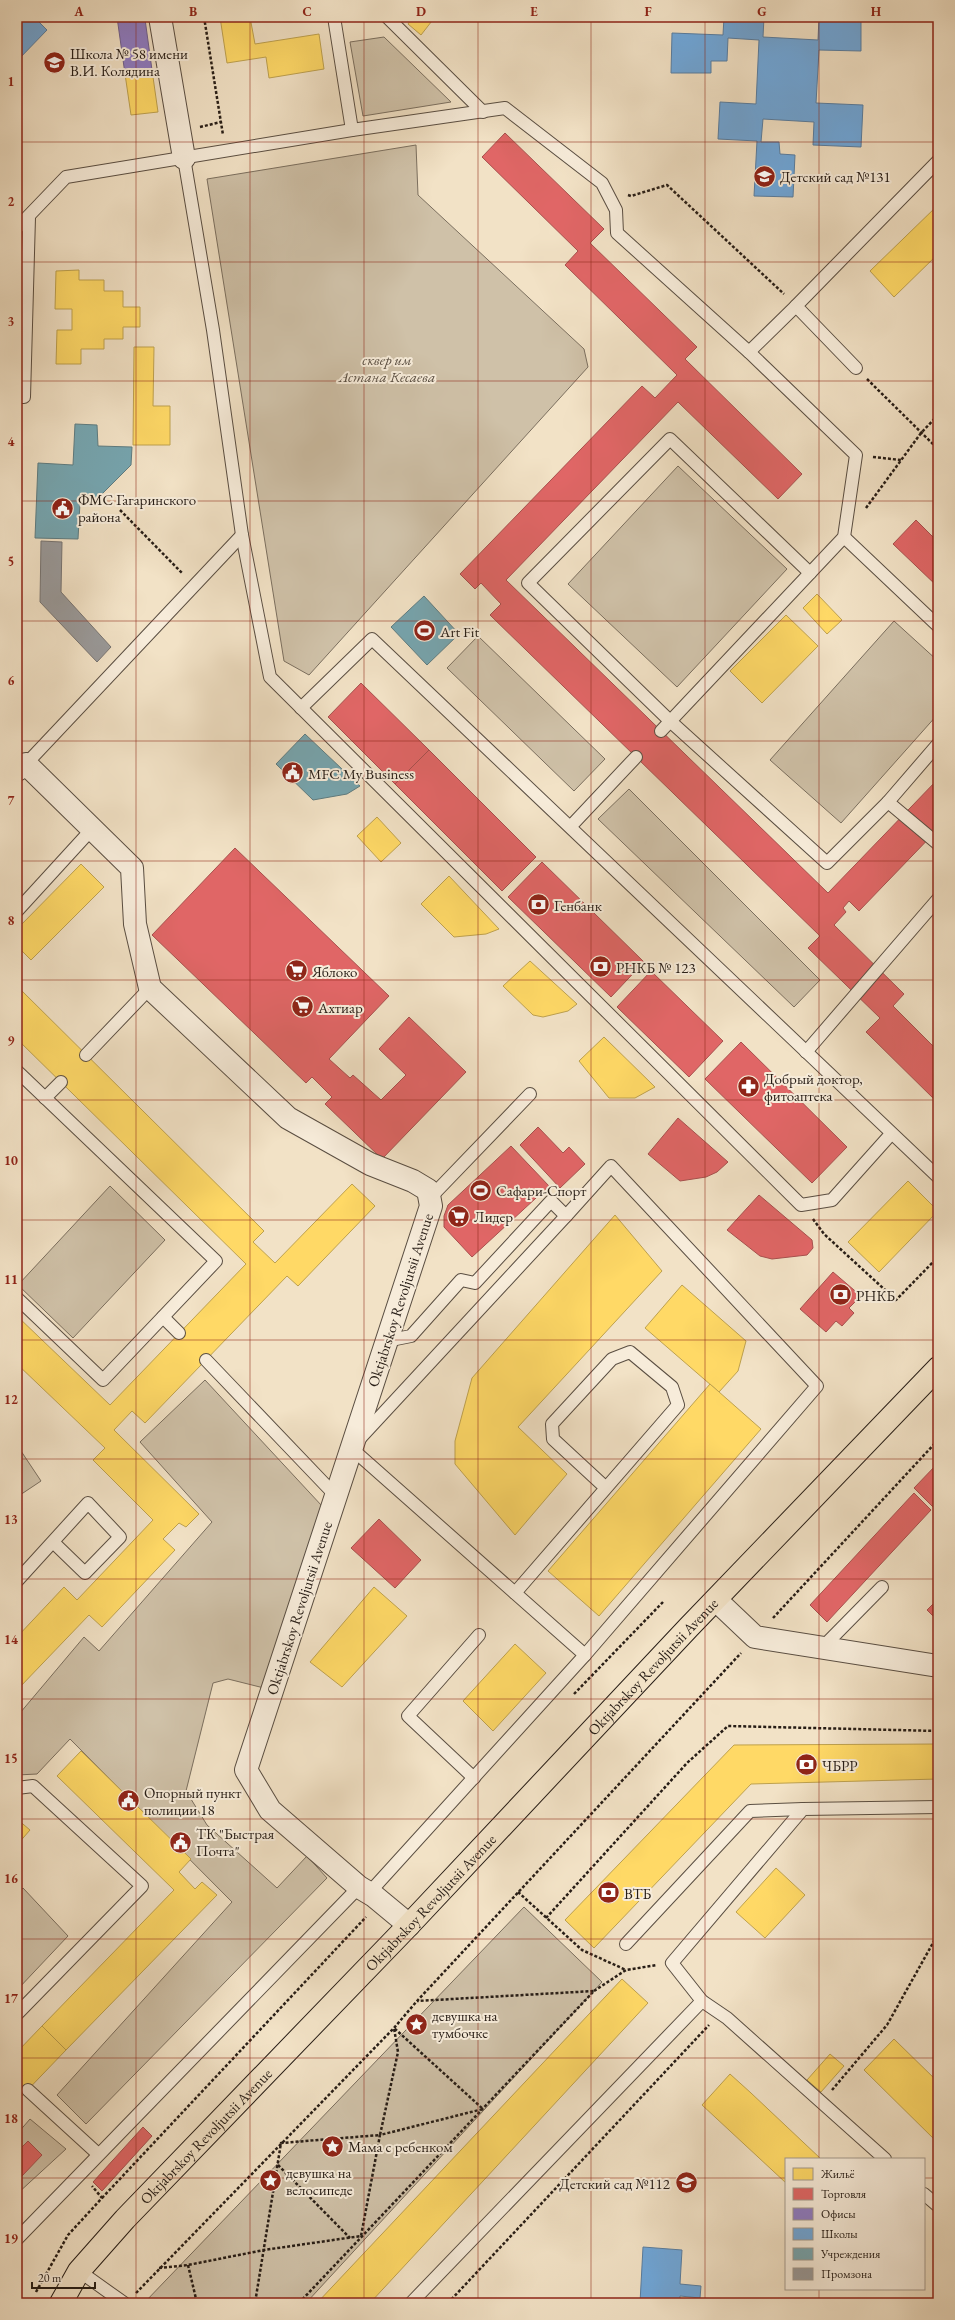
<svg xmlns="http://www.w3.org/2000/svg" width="955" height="2320" font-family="'EB Garamond',serif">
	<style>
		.green { fill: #cfc1a8; stroke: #7b6f5f }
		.homes { fill: #ffd966; stroke: #bea14e }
		.shops { fill: #e06666; stroke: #a8504e }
		.offices { fill: #8e7cc3; stroke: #6f608f }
		.schools { fill: #6fa8dc; stroke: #597ea1 }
		.public { fill: #76a5af; stroke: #5e7c81 }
		.industry { fill: #999; stroke: #777472 }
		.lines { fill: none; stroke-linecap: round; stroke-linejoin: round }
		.lane-casing { stroke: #5a4e42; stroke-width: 14 }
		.street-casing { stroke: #5a4e42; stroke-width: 24 }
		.primary-casing { stroke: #271d16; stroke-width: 24 }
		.path { stroke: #271d16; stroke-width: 2.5; stroke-dasharray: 3 2; stroke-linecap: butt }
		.lane { stroke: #f7ecda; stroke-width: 12 }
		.street { stroke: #f7ecda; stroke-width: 22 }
		.primary { stroke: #f2e2c6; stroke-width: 22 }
		.grid { fill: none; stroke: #8f2418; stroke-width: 1; stroke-opacity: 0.55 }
		.labels { text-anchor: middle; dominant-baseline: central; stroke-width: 4; stroke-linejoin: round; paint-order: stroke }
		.poi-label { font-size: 15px; fill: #271d16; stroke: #f7ecda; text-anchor: start }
		.park-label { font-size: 15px; font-style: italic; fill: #594e42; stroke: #f7ecda }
		.street-label { font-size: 15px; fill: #271d16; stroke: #f7ecda }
		.neatline { fill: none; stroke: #8f2418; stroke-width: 1.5 }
		.grid-label { font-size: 13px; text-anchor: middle; font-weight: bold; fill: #8f2418 }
	</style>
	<rect width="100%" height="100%" fill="#f2e2c6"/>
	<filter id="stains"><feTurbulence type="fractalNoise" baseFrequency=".005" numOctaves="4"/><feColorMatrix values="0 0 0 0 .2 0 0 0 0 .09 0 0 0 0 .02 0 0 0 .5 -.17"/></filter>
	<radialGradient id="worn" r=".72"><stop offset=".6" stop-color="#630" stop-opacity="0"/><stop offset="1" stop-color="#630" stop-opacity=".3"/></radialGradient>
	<g class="green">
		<polygon points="384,37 451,102 363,116 350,42"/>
		<polygon points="416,145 418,195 584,349 588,367 309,675 284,661 207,179"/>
		<polygon points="678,466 787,569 677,687 568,584"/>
		<polygon points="894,621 938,661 938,714 841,823 770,760"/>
		<polygon points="478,636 605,759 574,791 447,668"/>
		<polygon points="629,789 820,980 794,1007 598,819"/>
		<polygon points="110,1186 165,1240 73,1338 18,1285"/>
		<polygon points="205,1380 322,1506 264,1688 228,1679 213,1683 186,1791 207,1825 277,1888 307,1856 327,1878 86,2124 57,2095 232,1902 70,1739 37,1774 17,1775 17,1711 20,1713 84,1637 99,1651 212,1522 140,1442"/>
		<polygon points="19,1448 41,1481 17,1497 17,1450"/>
		<polygon points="23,1888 68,1936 17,1990 17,1894"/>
		<polygon points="524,1907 602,1982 306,2303 144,2303"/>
		<polygon points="30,2119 66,2149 17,2194 17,2134"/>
	</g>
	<g class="homes">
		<polygon points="220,17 250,17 255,44 319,34 324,69 269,78 266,57 227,63"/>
		<polygon points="413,17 435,17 421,35 408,24"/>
		<polygon points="152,70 158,112 131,115 125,74"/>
		<polygon points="938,205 938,254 894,297 870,271"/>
		<polygon points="79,270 79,280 104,280 104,291 123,291 123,307 140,307 140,327 123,327 123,339 104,339 104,349 81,349 81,364 56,364 57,330 72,330 72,309 55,309 56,271"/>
		<polygon points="134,347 154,347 153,406 170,406 170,445 133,445"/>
		<polygon points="817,594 842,620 827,634 803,608"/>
		<polygon points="786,615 818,646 762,703 730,671"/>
		<polygon points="377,817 401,843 381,862 357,836"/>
		<polygon points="81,864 104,887 31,960 22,951 17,956 17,929"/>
		<polygon points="449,876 499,929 486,934 454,937 421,904"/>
		<polygon points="530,961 577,1004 568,1011 543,1017 533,1015 503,986"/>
		<polygon points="17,986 264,1231 253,1242 275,1263 352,1184 375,1206 298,1286 287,1276 145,1423 132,1411 114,1430 199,1514 186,1527 179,1523 163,1539 175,1550 102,1627 89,1615 19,1688 17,1687 17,1637 64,1587 77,1600 153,1520 93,1460 105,1448 17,1364 17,1316 110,1405 246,1264 17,1039"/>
		<polygon points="604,1037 655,1087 635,1098 609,1098 579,1061"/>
		<polygon points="908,1181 938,1211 879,1272 848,1242"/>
		<polygon points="615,1215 662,1271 518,1427 567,1474 515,1535 455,1464 455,1441 472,1378"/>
		<polygon points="682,1285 746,1341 738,1371 719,1392 645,1328"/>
		<polygon points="710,1384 761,1429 599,1616 548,1571"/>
		<polygon points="374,1587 407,1616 342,1687 310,1662"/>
		<polygon points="515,1644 546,1673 493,1731 463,1701"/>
		<polygon points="938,1744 938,1779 751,1784 594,1948 565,1920 734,1745"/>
		<polygon points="81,1751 191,1859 179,1872 195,1889 202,1882 217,1895 66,2050 42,2026 174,1890 57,1776"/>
		<polygon points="17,1819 30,1830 17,1845"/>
		<polygon points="776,1868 805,1895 765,1938 736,1912"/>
		<polygon points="622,1979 648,2003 370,2303 317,2303"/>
		<polygon points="42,2026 66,2050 17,2101 17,2052"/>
		<polygon points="894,2039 938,2082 938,2143 864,2070"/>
		<polygon points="830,2054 844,2066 821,2092 807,2080"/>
		<polygon points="730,2074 751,2093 821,2159 786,2159 786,2183 702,2105"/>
	</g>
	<g class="shops">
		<polygon points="505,133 604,229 590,243 697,347 685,359 802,474 778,499 678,402 506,580 828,893 938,779 938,829 859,911 849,901 843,908 846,912 834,925 904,994 893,1006 938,1051 938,1103 866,1032 880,1018 808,948 820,936 490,615 501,604 481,583 475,589 460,574 642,386 655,398 677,375 565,265 578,251 482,157"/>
		<polygon points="916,520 938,542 938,587 893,544"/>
		<polygon points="361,683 429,750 395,784 328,717"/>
		<polygon points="429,750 536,857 502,891 395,784"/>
		<polygon points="235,848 389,996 329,1059 350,1078 353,1075 381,1100 406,1075 379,1049 409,1017 466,1072 382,1159 325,1104 332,1097 312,1077 306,1083 152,935"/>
		<polygon points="542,862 644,962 611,997 508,897"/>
		<polygon points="651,971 723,1041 689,1077 617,1007"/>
		<polygon points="741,1042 847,1147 812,1183 705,1079"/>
		<polygon points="678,1118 728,1162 717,1172 706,1177 680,1181 648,1154"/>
		<polygon points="538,1127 563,1153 569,1147 585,1164 560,1188 520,1145"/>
		<polygon points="511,1146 549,1186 472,1257 444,1227 444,1216 448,1205"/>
		<polygon points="759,1195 812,1240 813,1248 807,1255 772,1259 760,1256 727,1230"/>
		<polygon points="833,1272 861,1296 849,1308 854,1313 842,1326 836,1321 826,1332 800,1309"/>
		<polygon points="938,1463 938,1507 935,1509 914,1488"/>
		<polygon points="914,1493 931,1510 827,1622 810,1605"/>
		<polygon points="379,1519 421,1560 395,1588 351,1548"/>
		<polygon points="938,1599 938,1621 927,1610"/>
		<polygon points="143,2127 152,2136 102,2191 93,2182"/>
		<polygon points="28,2141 42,2155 22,2176 17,2171 17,2152"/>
	</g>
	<polygon class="offices" points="117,17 128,17 129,22 145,19 152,70 125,74"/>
	<g class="schools">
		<polygon points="17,17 34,17 47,30 17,61"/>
		<polygon points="724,17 764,17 763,37 818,40 819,17 861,17 861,51 819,50 816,103 863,105 861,147 813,145 814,122 763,119 761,142 779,142 780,154 795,155 793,197 754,196 757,141 718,139 720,102 756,104 759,40 728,38 727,61 711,61 711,73 671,73 672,33 723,35"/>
		<polygon points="643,2247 682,2250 680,2284 701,2286 700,2298 680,2296 680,2303 640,2303"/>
	</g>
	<g class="public">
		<polygon points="75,424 97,425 98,446 132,447 131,465 95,501 80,503 78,539 35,538 38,463 73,465"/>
		<polygon points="424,596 459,634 427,665 391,627"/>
		<polygon points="305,734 360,786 347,794 313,800 276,764"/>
	</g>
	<polygon class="industry" points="41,541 62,542 61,592 111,647 97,662 40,602"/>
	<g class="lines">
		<defs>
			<g id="lane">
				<polyline points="334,17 352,130"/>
				<polyline points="387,17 483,112"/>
				<polyline points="184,158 213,330 242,535 270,677 801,1205 832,1200 891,1134"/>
				<polyline points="17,228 66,177 352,130 505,108 602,183 616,210 617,233 749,352 796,306"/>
				<polyline points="856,368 796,306 938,161"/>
				<polyline points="17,397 24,397 29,217"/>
				<polyline points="844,537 938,626"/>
				<polyline points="810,573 670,439 528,583 670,721 827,863 888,802"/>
				<polyline points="301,708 372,639 938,1177"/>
				<polyline points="661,731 844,537 856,455 749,352"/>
				<polyline points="938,744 888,802 938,844"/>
				<polyline points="26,764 242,535"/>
				<polyline points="571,826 636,757"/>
				<polyline points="17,911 92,829"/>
				<polyline points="806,1052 938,899"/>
				<polyline points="86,1055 150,988"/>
				<polyline points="17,1071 216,1261 103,1380 17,1298"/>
				<polyline points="45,1098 61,1082"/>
				<polyline points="429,1199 530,1094"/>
				<polyline points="566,1216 351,1448 585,1655"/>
				<polyline points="163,1317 179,1333"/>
				<polyline points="206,1360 336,1496"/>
				<polyline points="17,1581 88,1503 120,1537 85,1573 53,1542"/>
				<polyline points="515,1593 678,1405 672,1387 630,1352 612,1359 552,1424 553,1439 606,1488"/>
				<polyline points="822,1648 882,1587"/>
				<polyline points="474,1778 408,1716 479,1635"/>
				<polyline points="17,1788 33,1786 142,1886 17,2014"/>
				<polyline points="369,1893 585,1655 817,1386 611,1166 566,1216 551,1201 475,1283 461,1280 411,1336 386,1341"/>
				<polyline points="626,1944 750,1811 803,1809"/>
				<polyline points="28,2090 98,2154"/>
				<polyline points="885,2159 727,2018 702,2001 672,1963 803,1809 938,1807"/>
				<polyline points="924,2194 938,2206"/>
				<polyline points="17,2239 359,1887"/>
				<polyline points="79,2271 124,2303"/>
				<polyline points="411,2303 702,2001"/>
			</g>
			<g id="street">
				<polyline points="160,17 184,158"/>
				<polyline points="17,770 26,764 132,868 135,924 150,988 288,1118 370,1164 413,1181 428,1190 431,1206 246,1770 270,1810 359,1887 374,1896 409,1925"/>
				<polyline points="716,1600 755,1637 938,1666"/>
			</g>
			<g id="primary">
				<path id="s1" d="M61,2303L79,2271L125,2219L409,1925L688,1628L938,1368"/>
			</g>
		</defs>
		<use href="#lane" class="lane-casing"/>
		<use href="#street" class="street-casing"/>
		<use href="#primary" class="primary-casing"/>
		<g class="path">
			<polyline points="204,17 223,135"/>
			<polyline points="200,127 221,122"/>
			<polyline points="628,195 631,196 667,185 784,294"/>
			<polyline points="867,379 938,449"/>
			<polyline points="873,457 901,460"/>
			<polyline points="866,508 921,433 938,415"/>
			<polyline points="120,510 183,574"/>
			<polyline points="813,1219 824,1234 896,1300 938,1257"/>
			<polyline points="773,1618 938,1440"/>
			<polyline points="574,1694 663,1602"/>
			<polyline points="518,1892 582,1950 626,1970"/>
			<polyline points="546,1918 687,1763 728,1726 938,1731"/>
			<polyline points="594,1991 626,1970 657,1965"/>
			<polyline points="832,2090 887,2025 938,1934"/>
			<polyline points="278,2165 350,2238"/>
			<polyline points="102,2198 366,1917"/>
			<polyline points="188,2265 197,2303"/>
			<polyline points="159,2268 188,2265 264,2250 361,2236 380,2135 483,2109 394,2028 398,2052 380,2135 281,2143 255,2303"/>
			<polyline points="36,2292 68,2235 102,2198 92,2186"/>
			<polyline points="136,2293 394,2028 417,2001 741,1653"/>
			<polyline points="299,2303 594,1991 417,2001"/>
			<polyline points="448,2303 709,2025"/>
		</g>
		<use href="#lane" class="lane"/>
		<use href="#street" class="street"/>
		<use href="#primary" class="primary"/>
	</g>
	<path class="grid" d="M136,17V2303M250,17V2303M364,17V2303M478,17V2303M591,17V2303M705,17V2303M819,17V2159M17,142H938M17,262H938M17,381H938M17,501H938M17,621H938M17,741H938M17,861H938M17,980H938M17,1100H938M17,1220H938M17,1340H938M17,1459H938M17,1579H938M17,1699H938M17,1819H938M17,1939H938M17,2058H938M17,2178H786M924,2178H938M819,2289V2303"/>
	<defs>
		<symbol id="school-disc" viewBox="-11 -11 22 22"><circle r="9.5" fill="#8f2418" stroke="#f7ecda"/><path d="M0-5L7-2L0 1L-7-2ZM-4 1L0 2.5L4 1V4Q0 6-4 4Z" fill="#fff"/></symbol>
		<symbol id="civic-disc" viewBox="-11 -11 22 22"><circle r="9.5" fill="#8f2418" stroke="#f7ecda"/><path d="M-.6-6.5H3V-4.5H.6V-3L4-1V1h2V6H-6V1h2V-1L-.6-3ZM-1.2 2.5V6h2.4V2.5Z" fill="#fff"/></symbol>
		<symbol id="stadium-disc" viewBox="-11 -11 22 22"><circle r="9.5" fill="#8f2418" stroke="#f7ecda"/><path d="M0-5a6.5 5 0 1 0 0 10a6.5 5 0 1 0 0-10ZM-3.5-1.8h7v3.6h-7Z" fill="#fff"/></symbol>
		<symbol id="bank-disc" viewBox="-11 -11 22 22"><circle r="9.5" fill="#8f2418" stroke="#f7ecda"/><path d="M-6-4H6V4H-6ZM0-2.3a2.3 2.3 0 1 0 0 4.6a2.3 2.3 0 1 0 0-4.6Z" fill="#fff"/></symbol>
		<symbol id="supermarket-disc" viewBox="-11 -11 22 22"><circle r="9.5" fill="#8f2418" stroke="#f7ecda"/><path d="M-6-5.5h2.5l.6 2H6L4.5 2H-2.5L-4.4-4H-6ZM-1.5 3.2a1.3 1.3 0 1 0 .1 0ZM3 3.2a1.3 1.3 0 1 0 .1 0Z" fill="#fff"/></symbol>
		<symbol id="pharmacy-disc" viewBox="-11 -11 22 22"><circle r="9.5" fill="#8f2418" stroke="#f7ecda"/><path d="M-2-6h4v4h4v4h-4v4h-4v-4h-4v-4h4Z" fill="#fff"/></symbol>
		<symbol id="sight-disc" viewBox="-11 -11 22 22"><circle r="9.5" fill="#8f2418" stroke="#f7ecda"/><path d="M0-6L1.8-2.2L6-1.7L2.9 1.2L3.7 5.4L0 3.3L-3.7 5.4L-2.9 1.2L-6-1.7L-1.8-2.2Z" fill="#fff"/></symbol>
	</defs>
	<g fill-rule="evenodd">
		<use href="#school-disc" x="42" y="50" width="25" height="25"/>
		<use href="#school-disc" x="752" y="164" width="25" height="25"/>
		<use href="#civic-disc" x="50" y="496" width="25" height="25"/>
		<use href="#stadium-disc" x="412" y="618" width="25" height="25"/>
		<use href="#civic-disc" x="280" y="760" width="25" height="25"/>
		<use href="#bank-disc" x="526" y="892" width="25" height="25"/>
		<use href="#bank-disc" x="588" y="954" width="25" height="25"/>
		<use href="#supermarket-disc" x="284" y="958" width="25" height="25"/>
		<use href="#supermarket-disc" x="290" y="994" width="25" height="25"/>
		<use href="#pharmacy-disc" x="736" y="1074" width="25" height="25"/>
		<use href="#stadium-disc" x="468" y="1178" width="25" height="25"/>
		<use href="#supermarket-disc" x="446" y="1204" width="25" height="25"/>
		<use href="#bank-disc" x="828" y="1282" width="25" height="25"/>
		<use href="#bank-disc" x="794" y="1752" width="25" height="25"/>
		<use href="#civic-disc" x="116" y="1788" width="25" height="25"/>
		<use href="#civic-disc" x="168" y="1830" width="25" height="25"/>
		<use href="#bank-disc" x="596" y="1880" width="25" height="25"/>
		<use href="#sight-disc" x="404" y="2012" width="25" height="25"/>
		<use href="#sight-disc" x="320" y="2134" width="25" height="25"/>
		<use href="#sight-disc" x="258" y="2168" width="25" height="25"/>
		<use href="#school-disc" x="674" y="2170" width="25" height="25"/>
	</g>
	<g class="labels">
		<g class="poi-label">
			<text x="70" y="53">Школа № 58 имени<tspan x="70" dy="17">В.И. Колядина</tspan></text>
			<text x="780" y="176">Детский сад №131</text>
			<text x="78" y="499">ФМС Гагаринского<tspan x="78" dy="17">района</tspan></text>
			<text x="440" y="631">Art Fit</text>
			<text x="308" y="773">MFC My Business</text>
			<text x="554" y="905">Генбанк</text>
			<text x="616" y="967">РНКБ № 123</text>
			<text x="312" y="971">Яблоко</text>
			<text x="318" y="1007">Ахтиар</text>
			<text x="764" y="1078">Добрый доктор,<tspan x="764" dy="17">фитоаптека</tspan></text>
			<text x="496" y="1190">Сафари-Спорт</text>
			<text x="474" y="1216">Лидер</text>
			<text x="856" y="1295">РНКБ</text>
			<text x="822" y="1765">ЧБРР</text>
			<text x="144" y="1792">Опорный пункт<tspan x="144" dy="17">полиции 18</tspan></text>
			<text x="196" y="1833">ТК "Быстрая<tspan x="196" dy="17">Почта"</tspan></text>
			<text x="624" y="1893">ВТБ</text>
			<text x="432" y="2015">девушка на<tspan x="432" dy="17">тумбочке</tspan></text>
			<text x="348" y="2146">Мама с ребенком</text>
			<text x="286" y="2172">девушка на<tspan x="286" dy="17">велосипеде</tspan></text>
			<text x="670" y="2183" text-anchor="end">Детский сад №112</text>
		</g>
		<g class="park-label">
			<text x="387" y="359">сквер им<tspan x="387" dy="17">Астана Кесаева</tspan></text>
		</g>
		<g class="street-label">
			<text transform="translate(400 1300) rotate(-72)">Oktjabrskoy Revoljutsii Avenue</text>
			<text transform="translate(299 1608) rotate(-72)">Oktjabrskoy Revoljutsii Avenue</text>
			<text stroke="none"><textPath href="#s1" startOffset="870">Oktjabrskoy Revoljutsii Avenue</textPath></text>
			<text stroke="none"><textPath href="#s1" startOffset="546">Oktjabrskoy Revoljutsii Avenue</textPath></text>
			<text stroke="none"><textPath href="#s1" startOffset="222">Oktjabrskoy Revoljutsii Avenue</textPath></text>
		</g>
	</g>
	<rect width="955" height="2320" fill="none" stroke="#f2e2c6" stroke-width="44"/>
	<rect x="785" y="2158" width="140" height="132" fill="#f7ecda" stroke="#a4998c"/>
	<rect x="793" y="2168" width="20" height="12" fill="#ffd966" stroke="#a4998c"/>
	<text x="821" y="2178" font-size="12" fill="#271d16">Жильё</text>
	<rect x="793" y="2188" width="20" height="12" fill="#e06666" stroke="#a4998c"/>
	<text x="821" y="2198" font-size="12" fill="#271d16">Торговля</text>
	<rect x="793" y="2208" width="20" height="12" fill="#8e7cc3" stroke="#a4998c"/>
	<text x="821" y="2218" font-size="12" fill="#271d16">Офисы</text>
	<rect x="793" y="2228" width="20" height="12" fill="#6fa8dc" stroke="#a4998c"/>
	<text x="821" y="2238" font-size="12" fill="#271d16">Школы</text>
	<rect x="793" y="2248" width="20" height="12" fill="#76a5af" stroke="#a4998c"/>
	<text x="821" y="2258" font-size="12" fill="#271d16">Учреждения</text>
	<rect x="793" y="2268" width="20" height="12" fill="#999999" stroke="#a4998c"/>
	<text x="821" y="2278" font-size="12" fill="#271d16">Промзона</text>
	<path d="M32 2282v6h63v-6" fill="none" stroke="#271d16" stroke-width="2"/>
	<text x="38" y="2282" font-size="12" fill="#271d16" stroke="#f7ecda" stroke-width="3" paint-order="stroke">20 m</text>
	<rect x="22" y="22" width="911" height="2276" class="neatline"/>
	<g class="grid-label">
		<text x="79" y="16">A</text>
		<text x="193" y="16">B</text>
		<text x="307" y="16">C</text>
		<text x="421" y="16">D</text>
		<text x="534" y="16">E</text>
		<text x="648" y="16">F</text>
		<text x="762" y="16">G</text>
		<text x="876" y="16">H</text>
		<text x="11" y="86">1</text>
		<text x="11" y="206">2</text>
		<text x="11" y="326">3</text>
		<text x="11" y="446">4</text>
		<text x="11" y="566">5</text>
		<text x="11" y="685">6</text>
		<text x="11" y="805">7</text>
		<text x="11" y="925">8</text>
		<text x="11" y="1045">9</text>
		<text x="11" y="1165">10</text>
		<text x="11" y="1284">11</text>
		<text x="11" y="1404">12</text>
		<text x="11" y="1524">13</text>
		<text x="11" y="1644">14</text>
		<text x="11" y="1763">15</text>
		<text x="11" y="1883">16</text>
		<text x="11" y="2003">17</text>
		<text x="11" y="2123">18</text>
		<text x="11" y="2243">19</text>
	</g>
	<rect width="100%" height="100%" filter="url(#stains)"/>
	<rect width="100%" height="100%" fill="url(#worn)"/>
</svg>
